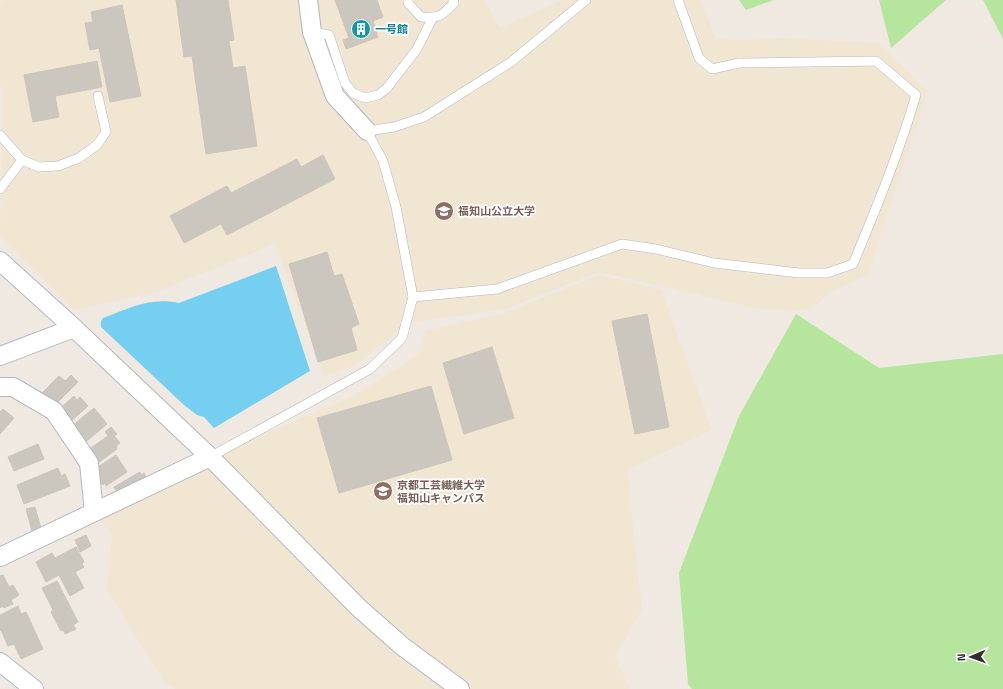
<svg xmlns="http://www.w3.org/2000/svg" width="1003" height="689" font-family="'Titillium Web','Noto Sans JP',sans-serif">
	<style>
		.education { fill: #f0e6d1 }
		.green { fill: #b6e59e }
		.water { fill: #75cff0 }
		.building { fill: #cbc7bf; stroke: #cbc5ba }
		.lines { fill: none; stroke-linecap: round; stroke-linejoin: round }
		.service-casing { stroke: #b4b7c1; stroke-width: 10 }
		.minor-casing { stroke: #b4b7c1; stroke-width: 20 }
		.service { stroke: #fff; stroke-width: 9 }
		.minor { stroke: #fff; stroke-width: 18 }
		.labels { text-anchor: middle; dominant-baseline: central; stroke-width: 3.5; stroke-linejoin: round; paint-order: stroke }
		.culture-label { font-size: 11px; font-weight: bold; fill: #0d838f; stroke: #fff; text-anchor: start }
		.education-label { font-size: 11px; font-weight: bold; fill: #785e54; stroke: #fff; text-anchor: start }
	</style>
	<rect width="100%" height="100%" fill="#efe9e1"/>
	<g class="education">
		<polygon points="6,0 484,0 500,28 563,0 701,0 716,39 741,40 782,38 878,43 928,91 867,276 832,291 813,307 801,310 761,309 599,272 504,309 407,323 355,366 324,376 275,244 156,292 74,310 0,235 3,94 0,83 0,2"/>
		<polygon points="599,275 661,290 712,430 627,470 642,610 615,656 630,689 176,689 164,682 107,590 112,535 94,512 210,457 354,396 419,354 426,331 506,313"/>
	</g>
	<g class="green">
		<polygon points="739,0 774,0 746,10"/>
		<polygon points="879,0 946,0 891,48"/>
		<polygon points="983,0 1003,0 1003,39"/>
		<polygon points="796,314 879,368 1003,354 1003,689 692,689 688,684 679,573 739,416"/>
	</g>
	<path class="water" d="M276,266L310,371L214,428L204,417L197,415L184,405L101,327V321L103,318C130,308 150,297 179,303Z"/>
	<g class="building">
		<polygon points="176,0 228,0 234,40 229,41 233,68 245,66 257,146 206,154 192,56 184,57"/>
		<polygon points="335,0 377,0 383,17 373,21 378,37 346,49 343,40 349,38"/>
		<polygon points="122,5 141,96 110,102 99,48 90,50 85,23 93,22 91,12"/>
		<polygon points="97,61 102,87 55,96 59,117 33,122 24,75"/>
		<polygon points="323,155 335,179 227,235 221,224 184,243 170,216 227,186 231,193 297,159 301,167"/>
		<polygon points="327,252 334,276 342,274 359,324 351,328 357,350 318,362 289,264"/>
		<polygon points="647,314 669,427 635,434 612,321"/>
		<polygon points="492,347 514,418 464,434 443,363"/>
		<polygon points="71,375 78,382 52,408 39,396 59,376 65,381"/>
		<polygon points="431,386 452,460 339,493 317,418"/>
		<polygon points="74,396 77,400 80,397 88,406 69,423 55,413"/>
		<polygon points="94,408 107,424 81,446 74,437 80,433 73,425"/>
		<polygon points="3,409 14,418 0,434 0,412"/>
		<polygon points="111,427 117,434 114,436 120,443 116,446 117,449 98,463 88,450 108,436 105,432"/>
		<polygon points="38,444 44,459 14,471 8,457"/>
		<polygon points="116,455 127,472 106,486 105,483 103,485 98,479 100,477 95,469"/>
		<polygon points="58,468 61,476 65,474 70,486 24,504 17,485"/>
		<polygon points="140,472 141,475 144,473 147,480 117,492 114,487"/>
		<polygon points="35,507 42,532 33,535 26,509"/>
		<polygon points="86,535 91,546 80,552 75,540"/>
		<polygon points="76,547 84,562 82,564 84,567 75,572 84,588 70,596 59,575 46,582 36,562 52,553 55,558"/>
		<polygon points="3,575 9,587 13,585 19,595 11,600 13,604 4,608 3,606 0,608 0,576"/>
		<polygon points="57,581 78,622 73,625 76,629 65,634 63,630 61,631 51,612 53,610 42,588"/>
		<polygon points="18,606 21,614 26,612 43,649 21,659 14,644 8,646 1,630 0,631 0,615"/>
	</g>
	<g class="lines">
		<defs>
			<g id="service">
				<path d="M408,0V3L421,17C441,18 440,17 454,3L453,0"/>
				<polyline points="312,32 329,35 345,83 353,93 365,98 378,95 387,88 417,49 433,17"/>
				<polyline points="0,135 22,160 39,167 58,166 79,158 97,145 106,132 98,96"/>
				<polyline points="0,189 22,160"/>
				<path d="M413,297L497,289L622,244L656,249L714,263L799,273H827L853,264C876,209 899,153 916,95L876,61L739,63L712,69L699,58L678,0"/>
				<polyline points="210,457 370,369 402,338 413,297 396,207 383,161 367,131 394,127 424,117 511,62 586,0"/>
			</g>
			<g id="minor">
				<polyline points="308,0 312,32 335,96 367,131"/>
				<polyline points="0,261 74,328 210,457 359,608 402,646 460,689"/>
				<polyline points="0,356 74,328"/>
				<polyline points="0,387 13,387 54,411 89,463 94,512"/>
				<polyline points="0,557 210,457"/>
				<polyline points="0,662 34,689"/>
			</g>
		</defs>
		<use href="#service" class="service-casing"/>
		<use href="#minor" class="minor-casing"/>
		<use href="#service" class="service"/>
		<use href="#minor" class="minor"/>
	</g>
	<defs>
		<symbol id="building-disc" viewBox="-11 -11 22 22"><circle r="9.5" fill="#0f9aa8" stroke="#fff"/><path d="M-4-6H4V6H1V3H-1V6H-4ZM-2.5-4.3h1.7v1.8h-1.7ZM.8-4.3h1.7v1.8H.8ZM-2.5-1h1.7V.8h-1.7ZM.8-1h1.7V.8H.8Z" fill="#fff"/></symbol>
		<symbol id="university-disc" viewBox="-11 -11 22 22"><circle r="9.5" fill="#8d6e63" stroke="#fff"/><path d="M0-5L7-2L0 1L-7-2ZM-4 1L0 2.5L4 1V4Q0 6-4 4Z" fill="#fff"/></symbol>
	</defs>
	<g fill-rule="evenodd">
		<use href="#building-disc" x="350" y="18" width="22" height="22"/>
		<use href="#university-disc" x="433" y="200" width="22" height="22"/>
		<use href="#university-disc" x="372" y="480" width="22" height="22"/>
	</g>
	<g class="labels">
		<g class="culture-label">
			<text x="375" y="29">一号館</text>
		</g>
		<g class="education-label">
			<text x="458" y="211">福知山公立大学</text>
			<text x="397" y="485">京都工芸繊維大学<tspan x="397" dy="13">福知山キャンパス</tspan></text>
		</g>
	</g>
	<g transform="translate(971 657) rotate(268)" stroke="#ffffff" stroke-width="3" paint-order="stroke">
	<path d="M0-3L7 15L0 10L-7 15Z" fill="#2e2e2e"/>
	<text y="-6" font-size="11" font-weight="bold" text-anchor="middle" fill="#2e2e2e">N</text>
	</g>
</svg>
